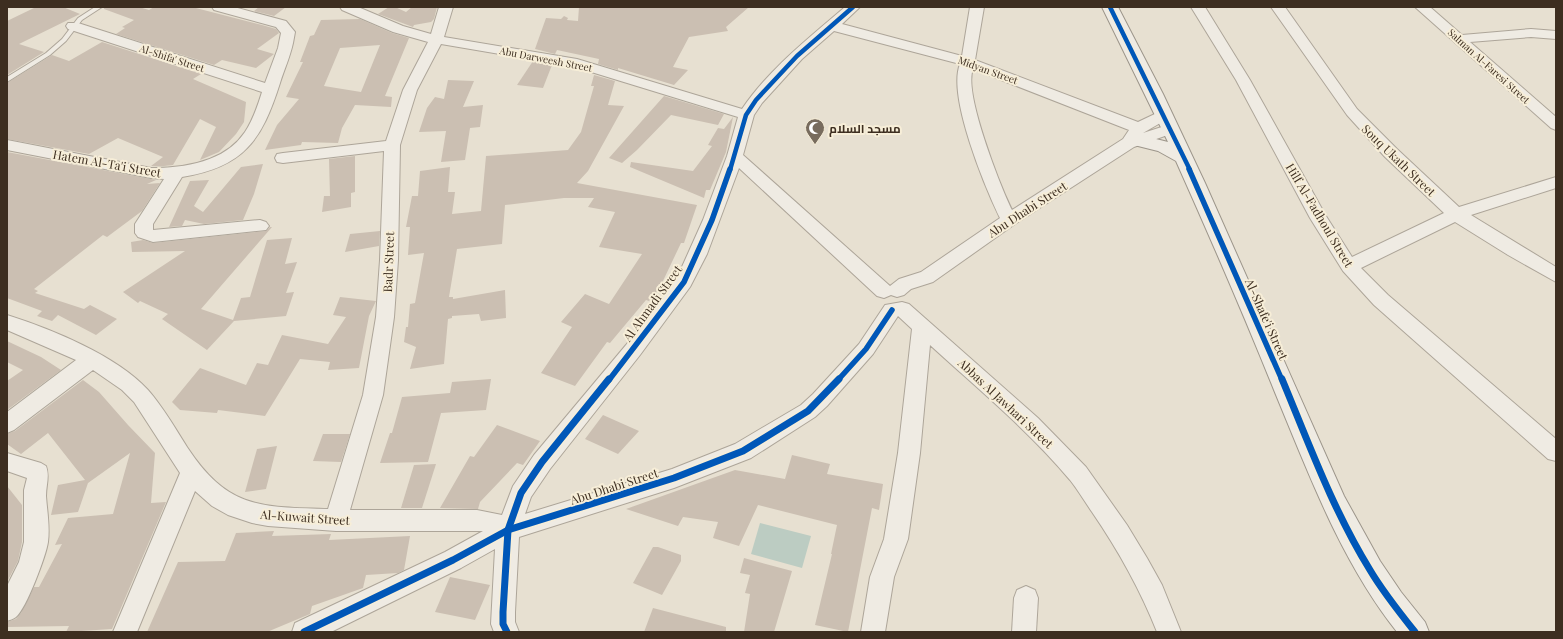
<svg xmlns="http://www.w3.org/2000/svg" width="1563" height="639" font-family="'Playfair Display',Cairo,serif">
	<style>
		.water { fill: #bcccc2 }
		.building { fill: #cbbfb2; fill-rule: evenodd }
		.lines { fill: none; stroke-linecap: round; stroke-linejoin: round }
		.lane-casing { stroke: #ada599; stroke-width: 2 }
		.street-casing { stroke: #ada599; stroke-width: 2 }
		.secondary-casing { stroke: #9c958a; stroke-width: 2 }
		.lane { fill: #efebe3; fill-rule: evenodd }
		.street { fill: #efebe3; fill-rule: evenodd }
		.secondary { fill: #efebe3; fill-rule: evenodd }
		.cycleway-far2-casing { stroke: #f7eed8; stroke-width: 6 }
		.cycleway-far1-casing { stroke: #f7eed8; stroke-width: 8 }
		.cycleway-casing { stroke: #f7eed8; stroke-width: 10 }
		.cycleway-far2 { stroke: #0057b8; stroke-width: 4.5 }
		.cycleway-far1 { stroke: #0057b8; stroke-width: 5.5 }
		.cycleway { stroke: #0057b8; stroke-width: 7 }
		.labels { text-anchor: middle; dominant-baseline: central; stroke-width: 4; stroke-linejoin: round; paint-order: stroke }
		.far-street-label { font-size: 10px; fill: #3d2e20; stroke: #f7eed8 }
		.poi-label { font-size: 12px; font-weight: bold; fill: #3d2e20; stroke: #f7eed8; text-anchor: start }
		.street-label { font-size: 12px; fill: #3d2e20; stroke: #f7eed8 }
	</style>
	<rect width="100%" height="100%" fill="#e7e0d1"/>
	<polygon class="water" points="760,523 811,536 802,568 751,554"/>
	<g class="building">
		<polygon points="36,7 63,7 80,14 19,44 44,52 7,75 7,21"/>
		<polygon points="104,7 139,7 149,10 154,7 192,7 262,25 276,29 279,33 257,49 274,54 256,68 222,60 214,65 116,34 125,28 122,27 134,20 104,9"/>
		<polygon points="259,7 286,7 274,16 254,11"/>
		<polygon points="389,7 395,7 406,12 412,7 437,7 434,19 431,22 414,25 413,27 378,14"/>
		<polygon points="579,7 749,7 726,27 728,31 689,37 673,67 688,70 674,85 618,68 618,70 598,64 599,59 557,50 555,54 535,49 546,18 561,19 564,16 568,18 567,20 578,21"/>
		<path d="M360,19L392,33L409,38L385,96L392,97L391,107L355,105L342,128L338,143L302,142L301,145L265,150L277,125L299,99L286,97L303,62H300L310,36L314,35L321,20ZM380,45L361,92L324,86L340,48Z"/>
		<polygon points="102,42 201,74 193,79 246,102 244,122 236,134 219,152 200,160 216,127 200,119 173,165 164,166 151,166 163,157 118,138 89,154 7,139 7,83 52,55 69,61"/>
		<polygon points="533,61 552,65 543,88 517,85"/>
		<polygon points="594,75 615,81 608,105 624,106 588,171 577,183 697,205 684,243 681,243 662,283 664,283 649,301 646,300 610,343 607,342 575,386 541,373 572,327 561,322 585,294 609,304 642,254 599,247 615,212 588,207 594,198 564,198 505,205 502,244 457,249 449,297 453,297 453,299 505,290 506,318 481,321 479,314 452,316 452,318 448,319 444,364 410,369 416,347 404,342 406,327 408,327 410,304 415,303 424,253 408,255 410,227 406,227 412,196 418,196 420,171 450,167 448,192 455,192 452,214 481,211 486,156 568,150 581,132 594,86 591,86"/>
		<polygon points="448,80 474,81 463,107 483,105 480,127 470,128 465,160 441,162 446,131 419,132 427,108 435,97 444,99"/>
		<polygon points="664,96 724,114 718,125 671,115 637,150 622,163 609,158"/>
		<polygon points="733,117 726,152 710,190 706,190 704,198 630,167 631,162 693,171 712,146 708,145 718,128 724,129"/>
		<polygon points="7,152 156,180 147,184 160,183 142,211 107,237 103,235 34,289 38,291 35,293 84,309 90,305 117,319 96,335 58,315 52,321 37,316 42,311 7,298"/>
		<polygon points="355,156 355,192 351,193 351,207 322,212 324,196 330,196 329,159"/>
		<polygon points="263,164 254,194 243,220 204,224 185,220 182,226 169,227 190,181 209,180 194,206 203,212 241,167"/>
		<polygon points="270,227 272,227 201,309 233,320 241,298 250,297 267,240 292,238 285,264 297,262 286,293 294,292 286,316 234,321 207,350 162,319 168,314 140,301 138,303 123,292 185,251 132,252 131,242 143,240 153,243 266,231"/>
		<polygon points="380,231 379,246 345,252 350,234"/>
		<polygon points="340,297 376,301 369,316 359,368 328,370 330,362 300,359 265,416 218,410 217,413 180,410 172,402 200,368 246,385 257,363 268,365 282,335 328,344 346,317 333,315"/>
		<polygon points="7,341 41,357 61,370 7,410 7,381 23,370 7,362"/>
		<polygon points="491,379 486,410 441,413 428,462 380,463 390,433 392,433 402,397 450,393 452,382"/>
		<polygon points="83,380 99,392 128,425 155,453 151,503 166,502 112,629 66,632 69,626 7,627 7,622 16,619 21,613 34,587 39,587 62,544 55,545 68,518 113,514 130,453 88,483 78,512 51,515 58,485 85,480 48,433 21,454 7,444 7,434 15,431"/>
		<polygon points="603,415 639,431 618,454 585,439"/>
		<polygon points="497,425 540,441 523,465 517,463 480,502 478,509 440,508 470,456 474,457"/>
		<polygon points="323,434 350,434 341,462 313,461"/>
		<polygon points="277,446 266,489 245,492 257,449"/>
		<polygon points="792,455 830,464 827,474 883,484 879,510 872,508 848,632 815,625 832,554 831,554 837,525 758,505 739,546 713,538 718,522 683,517 678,526 626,509 735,470 785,479"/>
		<polygon points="436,464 422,508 401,508 414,465"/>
		<polygon points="7,486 22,505 22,542 18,561 7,582"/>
		<polygon points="274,531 272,536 331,534 329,540 410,536 404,570 398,573 366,575 363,588 312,606 310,614 267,632 147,632 178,562 225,561 236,533"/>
		<polygon points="653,547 658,547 681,555 681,561 662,595 633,583"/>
		<polygon points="744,558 792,571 774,632 744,632 750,594 745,593 750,575 740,573"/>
		<polygon points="450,577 490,585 475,620 435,612"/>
		<polygon points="653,608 726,627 726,632 644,632"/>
	</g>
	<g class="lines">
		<defs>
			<polygon id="lane" points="95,7 102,7 82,20 66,41 50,55 7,82 7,77 46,53 62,39 78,18"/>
			<g id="street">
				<path d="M212,7H234L286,21L295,32L293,43C290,57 284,70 280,83C262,140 244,167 182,177L153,224V230L260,220L266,222L269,226L266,230L153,242L138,237L135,233V224L164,179L151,178L7,150V140L151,168C185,168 225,162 245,132C253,120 258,105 262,92L68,29L66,26L68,23H78L265,83L278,48L281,33L276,27L214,10Z"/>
				<path d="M340,7H358L403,26L431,34L439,7H453L444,37L577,59L742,109C769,69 809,38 845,7H860L842,24L962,56L970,7H984L975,60L1138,122L1159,112H1169L1172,115L1169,118L1143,133L1171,124L1176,126L1179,129L1176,132L1134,147L1015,224L933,282L911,289L904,295L897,297L891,295L884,298L877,296L739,168L707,254L690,287L640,355L550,469L531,497L525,514L672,469L735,444L801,405L813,394L859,344L885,305L902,302L909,304L1038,418L1086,467L1127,525L1147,558L1162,585L1181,632H1157C1140,589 1118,550 1092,512C1085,502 1078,490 1070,480C1028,430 978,389 930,345L920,453L908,539L894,577L885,632H861L870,577L884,539L898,453L912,329L898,316L873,354L827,406L815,417L751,458L674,488L519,537L515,612V622L519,632H494L491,624L495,549L461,568L331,632H292L295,623L445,552L483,531H336L268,526L252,523L228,515L212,506L195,491L137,632H113L180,473L134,402L122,390L93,370L14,430L7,433V412L76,360L7,330V315C51,329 116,355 148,390C163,407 175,428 187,447C228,509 260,507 328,509L363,395L376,317L380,260L384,151L283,163L277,162L275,158L277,154L283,153L386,141L403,90L428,42L393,32L342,10ZM834,31L960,64C947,96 985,187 1000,218L921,272L899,279L890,286L743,155L754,115L762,103L802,59ZM441,44L575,67L738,117L727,156L703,220L677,278L626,345L534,455L513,486L502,515L477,510H350L383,395L394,317L398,260L400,145L417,90ZM973,69L1129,130L1123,139L1012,210C1000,185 963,92 973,69Z"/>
				<polygon points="1191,7 1205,7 1250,80 1326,216 1352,257 1444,213 1385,157 1347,115 1271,7 1285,7 1357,109 1397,149 1459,207 1556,177 1556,188 1471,215 1556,267 1556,282 1508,255 1455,222 1361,268 1388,295 1556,439 1556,461 1548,459 1374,305 1343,271 1310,218 1236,80"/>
				<polygon points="1415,7 1430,7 1462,35 1531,29 1556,31 1556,39 1531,37 1470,42 1556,117 1556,130 1551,128"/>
				<path d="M7,453L41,463L46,466C50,476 46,485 46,496C47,511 50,526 48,542C46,556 26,609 16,617C14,619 9,620 7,621V586L19,562L24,542V490L27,478L7,471Z"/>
				<polygon points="1026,586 1035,590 1038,598 1036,632 1012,632 1014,598 1017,590"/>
			</g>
			<path id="secondary" d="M1102,7H1118L1163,94L1205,183L1344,496L1380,561L1401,592L1425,622L1429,632H1397C1340,560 1309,474 1274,390C1243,313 1210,237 1176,161L1158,151L1134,145L1131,141L1134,137L1140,135L1168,142Z"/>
		</defs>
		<use href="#lane" class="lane-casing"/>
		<use href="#street" class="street-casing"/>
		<use href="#secondary" class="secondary-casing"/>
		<use href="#lane" class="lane"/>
		<use href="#street" class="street"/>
		<use href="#secondary" class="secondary"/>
		<defs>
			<g id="cycleway-far2">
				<polyline points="1110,7 1190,170"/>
				<polyline points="730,170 746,115 756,100 797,56 853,7"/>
			</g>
			<g id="cycleway-far1">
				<polyline points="1189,169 1282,380"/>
				<polyline points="609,380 684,282 712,220 730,169"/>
				<polyline points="838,380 866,349 892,310"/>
			</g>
			<g id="cycleway">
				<path d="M1282,379C1309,444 1333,510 1370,570C1383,592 1399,612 1415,632"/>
				<polyline points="304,632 453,560 508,530 674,478 743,451 808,411 839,379"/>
				<polyline points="507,632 503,624 503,612 508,530 521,493 542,462 609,379"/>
			</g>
		</defs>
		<use href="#cycleway-far2" class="cycleway-far2-casing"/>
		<use href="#cycleway-far1" class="cycleway-far1-casing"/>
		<use href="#cycleway" class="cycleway-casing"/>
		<use href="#cycleway-far2" class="cycleway-far2"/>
		<use href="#cycleway-far1" class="cycleway-far1"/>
		<use href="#cycleway" class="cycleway"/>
	</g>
	<defs>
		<symbol id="mosque-pin" viewBox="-11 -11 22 30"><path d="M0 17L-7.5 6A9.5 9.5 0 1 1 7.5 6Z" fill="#786c5e" stroke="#f7eed8"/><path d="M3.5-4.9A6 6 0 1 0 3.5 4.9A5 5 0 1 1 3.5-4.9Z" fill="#fff"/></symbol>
	</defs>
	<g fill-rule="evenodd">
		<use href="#mosque-pin" x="804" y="117" width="22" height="30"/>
	</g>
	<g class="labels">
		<g class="far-street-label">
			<text transform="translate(172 58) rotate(18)">Al-Shifa' Street</text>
			<text transform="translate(546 59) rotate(11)">Abu Darweesh Street</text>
			<text transform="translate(1489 66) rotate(42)">Salman Al-Faresi Street</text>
			<text transform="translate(988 70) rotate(20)">Midyan Street</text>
		</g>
		<g class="poi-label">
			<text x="829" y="128">مسجد السلام</text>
		</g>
		<g class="street-label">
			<text transform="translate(1399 160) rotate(44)">Souq Ukath Street</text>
			<text transform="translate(107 163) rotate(10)">Hatem Al-Ta'i Street</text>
			<text transform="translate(1027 209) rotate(-33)">Abu Dhabi Street</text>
			<text transform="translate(1320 215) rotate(59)">Hilf Al-Fadhoul Street</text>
			<text transform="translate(388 262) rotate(-88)">Badr Street</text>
			<text transform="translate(652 303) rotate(-54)">Al Ahmadi Street</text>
			<text transform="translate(1267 319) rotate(66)">Al-Shafe'i Street</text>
			<text transform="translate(1006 403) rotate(43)">Abbas Al Jawhari Street</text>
			<text transform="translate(614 486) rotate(-18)">Abu Dhabi Street</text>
			<text transform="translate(305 517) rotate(4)">Al-Kuwait Street</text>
		</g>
	</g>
	<rect width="1563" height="639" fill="none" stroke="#3d2e20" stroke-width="16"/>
</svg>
